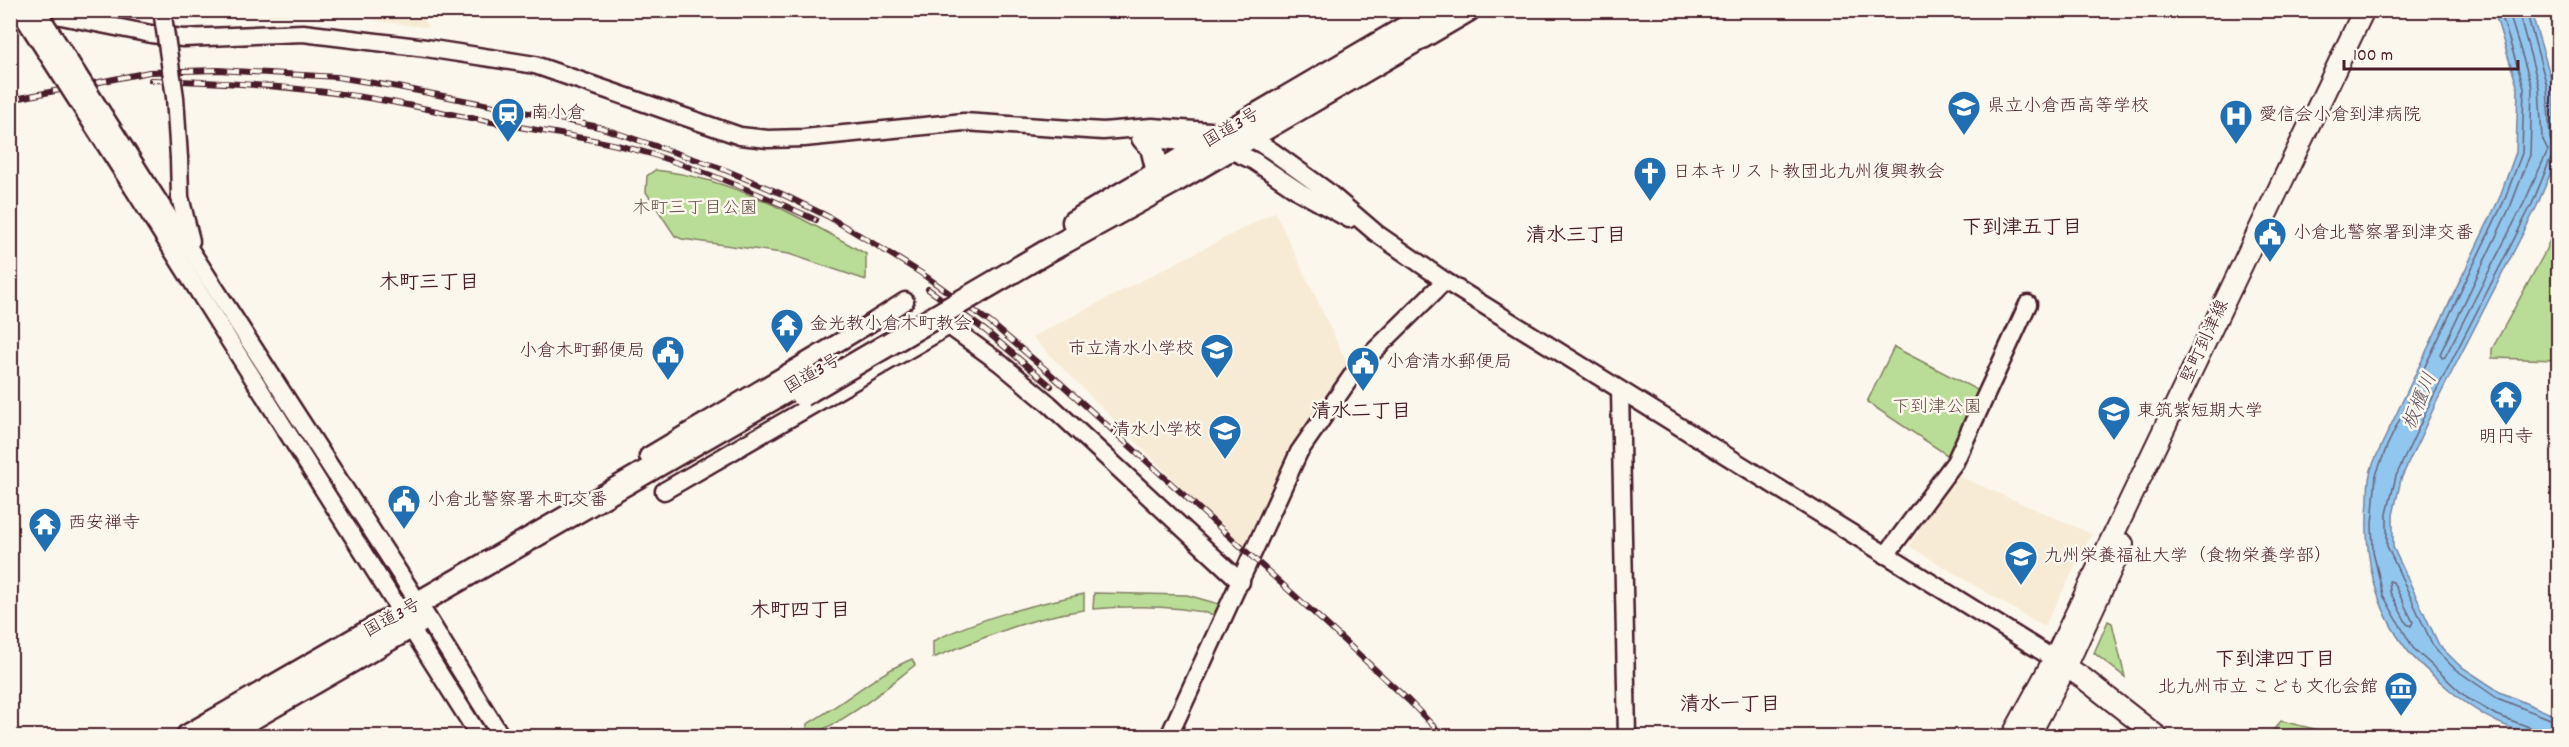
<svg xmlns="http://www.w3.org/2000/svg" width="2569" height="747" font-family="Dekko,'Klee One',sans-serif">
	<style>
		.built { fill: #f8ebd6 }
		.park { fill: #b9dd97; stroke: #827e61; stroke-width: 1.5 }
		.water { fill: #91c6ee; stroke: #7583a0; stroke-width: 1.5 }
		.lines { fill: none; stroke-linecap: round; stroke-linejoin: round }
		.shore { stroke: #666279; stroke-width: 1.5 }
		.tertiary-casing { stroke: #4a1f2b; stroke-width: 21 }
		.secondary-casing { stroke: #4a1f2b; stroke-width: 24 }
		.trunk-casing { stroke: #4a1f2b; stroke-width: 27 }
		.tertiary { stroke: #fbf7ec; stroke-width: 16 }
		.secondary { stroke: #fbf7ec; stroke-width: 20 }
		.trunk { stroke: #fbf7ec; stroke-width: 22 }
		.rail-casing { stroke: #4a1f2b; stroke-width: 6 }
		.rail { stroke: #fbf7ec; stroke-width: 4; stroke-dasharray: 11; stroke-linecap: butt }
		.tertiary-bridge-casing { stroke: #4a1f2b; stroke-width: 21; stroke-linecap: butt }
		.trunk-bridge-casing { stroke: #4a1f2b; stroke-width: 27; stroke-linecap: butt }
		.tertiary-bridge { stroke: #fbf7ec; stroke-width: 16 }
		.trunk-bridge { stroke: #fbf7ec; stroke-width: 22 }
		.labels { text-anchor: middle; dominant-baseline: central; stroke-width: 5; stroke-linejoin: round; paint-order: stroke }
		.poi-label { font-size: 18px; fill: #4a1f2b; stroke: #fbf7ec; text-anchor: start }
		.street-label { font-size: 18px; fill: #4a1f2b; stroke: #fbf7ec }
		.park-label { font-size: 18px; fill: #664e46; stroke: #fbf7ec }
		.neighbourhood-label { font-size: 20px; font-weight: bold; fill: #4a1f2b; stroke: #fbf7ec }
		.water-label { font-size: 20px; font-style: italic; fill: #5f5166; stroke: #fbf7ec }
	</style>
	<rect width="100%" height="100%" fill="#fbf7ec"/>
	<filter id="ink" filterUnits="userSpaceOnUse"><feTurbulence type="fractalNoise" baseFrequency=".0167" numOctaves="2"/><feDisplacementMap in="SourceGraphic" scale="12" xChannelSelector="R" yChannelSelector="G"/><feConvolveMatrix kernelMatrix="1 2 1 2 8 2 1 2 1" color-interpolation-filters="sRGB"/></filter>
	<g filter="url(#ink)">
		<g class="built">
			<polygon points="207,11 419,11 429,28 324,13 209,18"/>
			<polygon points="1275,212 1349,367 1245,552 1032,337"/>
			<polygon points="1954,474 2092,534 2044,627 1909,546"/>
		</g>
		<g class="park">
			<path d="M655,170C732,178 799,216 866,254V280L789,254L682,239L675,236L646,192L647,176Z"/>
			<polygon points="2558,221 2558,360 2492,358 2492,349 2543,256"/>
			<polygon points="1894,347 1983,393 1953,459 1867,402"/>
			<path d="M1094,593L1187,595L1219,604L1216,615C1176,605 1135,605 1093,609Z"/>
			<path d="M1084,594V610C1030,617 983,638 933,658V641C982,617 1031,605 1084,594Z"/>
			<polygon points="2108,621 2112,623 2125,677 2094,653"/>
			<path d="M912,659L915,665C882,691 847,722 807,736V724C843,704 874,675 912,659Z"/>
			<polygon points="2281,721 2323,731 2322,736 2268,736"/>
		</g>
		<path class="water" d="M2494,11H2531L2553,85L2556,160L2537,206L2437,401L2401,479L2393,515V547L2439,645L2459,665L2500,692L2558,717V736C2515,737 2476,714 2445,686C2433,675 2418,664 2408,651C2374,608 2363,554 2368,501C2368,492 2368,482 2370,474C2372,464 2378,453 2382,444L2499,199L2516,152L2518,89Z"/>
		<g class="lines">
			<g class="shore">
				<polyline points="2500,10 2524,88 2522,153 2504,201 2387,446 2376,475 2372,524 2373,551 2383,595 2413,648 2467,698 2496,715 2532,728 2536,736"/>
				<polyline points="2508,10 2532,87 2530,155 2511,205 2440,354 2442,358 2445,357 2525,201 2548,150 2542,138 2539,87 2518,10"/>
				<polyline points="2526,10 2547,86 2550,139 2553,143 2558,144"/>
				<polyline points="2558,155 2550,160 2532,204 2432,399 2396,476 2387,514 2387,546 2434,648 2455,669 2497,698 2558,722"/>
				<polygon points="2389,581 2393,582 2413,622 2411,626 2407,624 2390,592"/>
			</g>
			<defs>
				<g id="tertiary">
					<polyline points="31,10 151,34 183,38 303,33 426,48 535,65 740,136 768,139 804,138 964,122 1103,131 1152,127 1239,133 1250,137 1272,151 1327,191 1376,233 1445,281 2054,659"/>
					<polyline points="1140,138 1219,145 1254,161 1300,192 1349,219"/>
					<polyline points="179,158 180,197 191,241"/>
					<polyline points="145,180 409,588 501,736"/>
					<polyline points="133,188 479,736"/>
					<polyline points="1620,390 1627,736"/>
					<polyline points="648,456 866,326 905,301"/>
					<polyline points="664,491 949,326 1000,363 1049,404 1241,582"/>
					<polyline points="1886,555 1955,462 2028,304"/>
					<polyline points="1169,736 1299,452 1358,367 1445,281"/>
				</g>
				<g id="secondary">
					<polyline points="2056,660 2083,678 2157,736"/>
					<polyline points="2012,736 2054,659 2364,10"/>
					<polyline points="2029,736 2066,667 2123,544"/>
				</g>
				<g id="trunk">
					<polyline points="1144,139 1152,147 1158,172"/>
					<polyline points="1074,222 1436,10"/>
					<polyline points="1046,252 1175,181 1468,10"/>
					<polyline points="188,736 798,384"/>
					<polyline points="221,736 419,622"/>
				</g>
			</defs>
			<use href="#tertiary" class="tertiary-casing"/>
			<use href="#secondary" class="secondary-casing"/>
			<use href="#trunk" class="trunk-casing"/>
			<use href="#tertiary" class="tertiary"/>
			<use href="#secondary" class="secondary"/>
			<use href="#trunk" class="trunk"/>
			<defs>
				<g id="rail">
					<path d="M151,80C232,82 312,87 392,102C420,107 448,114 477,119C534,131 594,137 651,154C707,172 763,195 816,220"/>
					<polyline points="10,100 149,72 218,70 337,77 398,87 599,127 718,167 782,194 829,217 871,242 921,273 991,323 1045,369 1325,623 1409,701 1443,736"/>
					<polyline points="928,289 986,331 1051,386"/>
				</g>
			</defs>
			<use href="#rail" class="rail-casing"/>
			<use href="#rail" class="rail"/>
			<defs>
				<g id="tertiary-bridge">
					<polyline points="19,10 133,188"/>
					<polyline points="37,10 145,180"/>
					<polyline points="162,10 175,97 179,158"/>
				</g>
				<polyline id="trunk-bridge" points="802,395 1046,252"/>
			</defs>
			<use href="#tertiary-bridge" class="tertiary-bridge-casing"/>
			<use href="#trunk-bridge" class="trunk-bridge-casing"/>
			<use href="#tertiary-bridge" class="tertiary-bridge"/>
			<use href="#trunk-bridge" class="trunk-bridge"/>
		</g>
	</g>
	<defs>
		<symbol id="school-pin" viewBox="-11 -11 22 30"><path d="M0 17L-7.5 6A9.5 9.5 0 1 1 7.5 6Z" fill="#1f6fb2" stroke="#fbf7ec"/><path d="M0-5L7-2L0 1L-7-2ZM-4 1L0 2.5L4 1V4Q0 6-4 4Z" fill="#fff"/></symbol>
		<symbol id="station-pin" viewBox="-11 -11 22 30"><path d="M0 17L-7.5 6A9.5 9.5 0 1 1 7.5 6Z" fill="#1f6fb2" stroke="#fbf7ec"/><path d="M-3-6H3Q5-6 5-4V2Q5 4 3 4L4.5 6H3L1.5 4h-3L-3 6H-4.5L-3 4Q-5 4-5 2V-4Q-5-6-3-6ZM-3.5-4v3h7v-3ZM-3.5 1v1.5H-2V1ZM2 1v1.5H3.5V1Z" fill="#fff"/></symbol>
		<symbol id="hospital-pin" viewBox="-11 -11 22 30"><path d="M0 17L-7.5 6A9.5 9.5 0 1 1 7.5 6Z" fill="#1f6fb2" stroke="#fbf7ec"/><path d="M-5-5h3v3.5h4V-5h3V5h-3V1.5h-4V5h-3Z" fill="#fff"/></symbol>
		<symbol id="church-pin" viewBox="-11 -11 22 30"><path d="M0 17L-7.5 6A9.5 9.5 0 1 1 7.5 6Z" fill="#1f6fb2" stroke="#fbf7ec"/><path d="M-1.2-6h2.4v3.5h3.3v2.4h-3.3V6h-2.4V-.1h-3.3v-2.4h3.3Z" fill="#fff"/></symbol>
		<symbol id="civic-pin" viewBox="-11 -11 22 30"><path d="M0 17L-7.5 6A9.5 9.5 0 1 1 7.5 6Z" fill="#1f6fb2" stroke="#fbf7ec"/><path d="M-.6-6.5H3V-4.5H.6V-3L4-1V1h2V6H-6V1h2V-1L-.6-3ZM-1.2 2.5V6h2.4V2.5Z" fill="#fff"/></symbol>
		<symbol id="temple-pin" viewBox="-11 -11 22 30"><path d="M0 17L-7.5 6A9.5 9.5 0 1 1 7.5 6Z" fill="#1f6fb2" stroke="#fbf7ec"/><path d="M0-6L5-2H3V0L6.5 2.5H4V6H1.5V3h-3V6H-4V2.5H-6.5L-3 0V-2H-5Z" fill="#fff"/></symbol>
		<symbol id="university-pin" viewBox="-11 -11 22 30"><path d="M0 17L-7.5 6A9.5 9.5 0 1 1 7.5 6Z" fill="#1f6fb2" stroke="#fbf7ec"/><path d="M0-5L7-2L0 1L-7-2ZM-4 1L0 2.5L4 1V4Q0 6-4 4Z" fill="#fff"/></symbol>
		<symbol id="museum-pin" viewBox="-11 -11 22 30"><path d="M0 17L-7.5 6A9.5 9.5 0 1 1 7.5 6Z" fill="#1f6fb2" stroke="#fbf7ec"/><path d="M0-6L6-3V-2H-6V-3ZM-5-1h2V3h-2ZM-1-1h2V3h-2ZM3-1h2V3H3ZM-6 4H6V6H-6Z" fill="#fff"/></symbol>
	</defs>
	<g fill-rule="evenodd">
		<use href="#school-pin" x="1945" y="88" width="38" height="52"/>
		<use href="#station-pin" x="489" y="95" width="38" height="52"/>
		<use href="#hospital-pin" x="2217" y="97" width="38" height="52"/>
		<use href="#church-pin" x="1631" y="154" width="38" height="52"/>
		<use href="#civic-pin" x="2251" y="215" width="38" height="52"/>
		<use href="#temple-pin" x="768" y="306" width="38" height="52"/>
		<use href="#school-pin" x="1198" y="331" width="38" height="52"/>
		<use href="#civic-pin" x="649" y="333" width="38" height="52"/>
		<use href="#civic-pin" x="1344" y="344" width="38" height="52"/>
		<use href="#temple-pin" x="2487" y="378" width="38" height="52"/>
		<use href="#university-pin" x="2095" y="393" width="38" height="52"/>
		<use href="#school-pin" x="1206" y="412" width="38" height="52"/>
		<use href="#civic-pin" x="385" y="482" width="38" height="52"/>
		<use href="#temple-pin" x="26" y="505" width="38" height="52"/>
		<use href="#university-pin" x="2002" y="538" width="38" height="52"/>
		<use href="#museum-pin" x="2382" y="669" width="38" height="52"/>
	</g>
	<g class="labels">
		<g class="poi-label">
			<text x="1987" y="107">県立小倉西高等学校</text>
			<text x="531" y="114">南小倉</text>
			<text x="2259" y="116">愛信会小倉到津病院</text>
			<text x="1673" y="173">日本キリスト教団北九州復興教会</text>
			<text x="2293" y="234">小倉北警察署到津交番</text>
			<text x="810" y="325">金光教小倉木町教会</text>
			<text x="1194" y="350" text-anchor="end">市立清水小学校</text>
			<text x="645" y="352" text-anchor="end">小倉木町郵便局</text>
			<text x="1386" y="363">小倉清水郵便局</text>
			<text x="2137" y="412">東筑紫短期大学</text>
			<text x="1202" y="431" text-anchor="end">清水小学校</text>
			<text x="2506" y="438" text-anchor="middle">明円寺</text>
			<text x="427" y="501">小倉北警察署木町交番</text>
			<text x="68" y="524">西安禅寺</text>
			<text x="2044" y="557">九州栄養福祉大学（食物栄養学部）</text>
			<text x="2378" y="688" text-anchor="end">北九州市立 こども文化会館</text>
		</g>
		<g class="street-label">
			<text transform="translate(1232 129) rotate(-30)">国道3号</text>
			<text transform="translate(2206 342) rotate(-65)">堅町到津線</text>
			<text transform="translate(813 375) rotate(-30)">国道3号</text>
			<text transform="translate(393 619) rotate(-29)">国道3号</text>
		</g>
		<g class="park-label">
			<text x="695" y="209">木町三丁目公園</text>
			<text x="1937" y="408">下到津公園</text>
		</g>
		<g class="neighbourhood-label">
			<text x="2022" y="229">下到津五丁目</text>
			<text x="1576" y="237">清水三丁目</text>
			<text x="429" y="284">木町三丁目</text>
			<text x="1361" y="413">清水二丁目</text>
			<text x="800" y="612">木町四丁目</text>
			<text x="2275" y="661">下到津四丁目</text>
			<text x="1730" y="706">清水一丁目</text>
		</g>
		<g class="water-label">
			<text transform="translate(2421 402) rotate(-67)">板櫃川</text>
		</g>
	</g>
	<rect width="2569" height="747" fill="none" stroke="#fbf7ec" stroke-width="36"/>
	<rect x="18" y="18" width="2533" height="711" fill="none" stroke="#4a1f2b" stroke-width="2" filter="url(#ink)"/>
	<path d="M2344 60v9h174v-9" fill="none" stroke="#4a1f2b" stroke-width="3"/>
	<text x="2353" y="60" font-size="18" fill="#4a1f2b" stroke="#fbf7ec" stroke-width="4.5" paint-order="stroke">100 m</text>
</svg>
